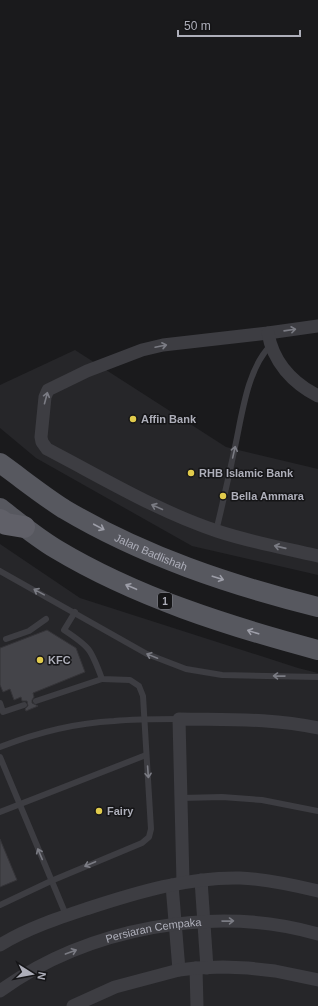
<svg xmlns="http://www.w3.org/2000/svg" width="318" height="1006" font-family="Helvetica,sans-serif">
	<style>
		.built { fill: #262629 }
		.building { fill: #444449; stroke: #353438 }
		.lines { fill: none; stroke-linecap: round; stroke-linejoin: round }
		.service { stroke: #3d3d42; stroke-width: 6 }
		.minor { stroke: #3d3d42; stroke-width: 13 }
		.primary { stroke: #57585f; stroke-width: 20 }
		.trunk { stroke: #606068; stroke-width: 22 }
		.oneway { stroke: #7b7c84 }
		.oneway2 { stroke: #9d9ea8 }
		.poi-dot { fill: #e1cb4c; stroke: #151517; stroke-width: 1.5 }
		.labels { text-anchor: middle; dominant-baseline: central; stroke-width: 3; stroke-linejoin: round; paint-order: stroke }
		.shield { fill: #151517; stroke: #808189; stroke-width: 1 }
		.shield-label { font-size: 10px; font-weight: bold; fill: #aeafba }
		.poi-label { font-size: 11px; font-weight: bold; fill: #aeafba; stroke: #151517; text-anchor: start }
		.street-label { font-size: 11px; fill: #aeafba; stroke: #151517 }
	</style>
	<rect width="100%" height="100%" fill="#1a1a1c"/>
	<g class="built">
		<polygon points="75,350 226,447 318,469 318,575 192,546 36,458 0,428 0,385"/>
		<polygon points="0,544 80,598 298,668 318,673 318,1006 0,1006"/>
	</g>
	<g class="building">
		<polygon points="47,630 76,648 85,672 33,693 34,697 32,700 32,703 38,706 26,711 25,709 28,706 27,701 22,701 21,697 14,700 10,689 3,692 0,685 0,648"/>
		<polygon points="0,839 17,880 0,887"/>
	</g>
	<g class="lines">
		<g class="service">
			<path d="M216,531C223,503 229,475 235,447C242,415 247,370 270,346"/>
			<polyline points="0,571 147,654 186,669 222,675 318,677"/>
			<polyline points="6,639 29,631 46,619"/>
			<polyline points="36,701 102,679"/>
			<polyline points="0,703 3,712 24,705"/>
			<path d="M0,747C36,733 75,723 114,721C135,719 157,719 179,719"/>
			<polyline points="0,757 66,915"/>
			<polyline points="181,798 222,797 262,800 318,811"/>
			<polyline points="0,812 146,755"/>
			<path d="M0,905L51,881L142,843L149,837L151,829L143,696L139,686L130,680L102,679C91,649 90,647 64,630L75,612"/>
		</g>
		<g class="minor">
			<path d="M318,326L268,333L163,345L142,350L87,371L48,390L45,397L41,437L42,442L47,449C103,478 157,511 217,531C250,542 284,548 318,556"/>
			<path d="M268,333C273,362 293,383 318,396"/>
			<polyline points="201,880 207,968"/>
			<path d="M183,882L179,719C225,720 273,718 318,728"/>
			<polyline points="172,885 179,970"/>
			<path d="M0,945C28,928 59,918 89,908C138,892 188,877 240,878C266,879 293,885 318,891"/>
			<polyline points="196,968 197,1006"/>
			<path id="s1" d="M0,991C87,928 214,904 318,934"/>
			<polyline points="73,1006 115,987 179,970 196,968 223,967 248,968 275,971 318,980"/>
		</g>
		<g class="primary">
			<path id="s2" d="M0,463C21,478 42,495 64,509C143,556 230,585 318,607"/>
			<path d="M0,508C18,522 36,537 56,549C136,597 228,626 318,650"/>
		</g>
		<polyline class="trunk" points="0,520 6,524 24,527"/>
	</g>
	<defs><path id="oneway-shaft" d="M-6 0H5M1.5-3L5.5 0L1.5 3" fill="none" stroke-width="1.6" stroke-linecap="round" stroke-linejoin="round"/></defs>
	<g class="oneway">
		<use href="#oneway-shaft" transform="translate(290 330) rotate(-8)"/>
		<use href="#oneway-shaft" transform="translate(161 346) rotate(-12)"/>
		<use href="#oneway-shaft" transform="translate(46 398) rotate(-75)"/>
		<use href="#oneway-shaft" transform="translate(234 452) rotate(-77)"/>
		<use href="#oneway-shaft" transform="translate(157 507) rotate(-156)"/>
		<use href="#oneway-shaft" transform="translate(280 547) rotate(-167)"/>
		<use href="#oneway-shaft" transform="translate(39 592) rotate(-151)"/>
		<use href="#oneway-shaft" transform="translate(152 656) rotate(-158)"/>
		<use href="#oneway-shaft" transform="translate(279 676) rotate(-179)"/>
		<use href="#oneway-shaft" transform="translate(148 772) rotate(86)"/>
		<use href="#oneway-shaft" transform="translate(40 854) rotate(-113)"/>
		<use href="#oneway-shaft" transform="translate(90 864) rotate(157)"/>
		<use href="#oneway-shaft" transform="translate(228 921) rotate(-1)"/>
		<use href="#oneway-shaft" transform="translate(71 952) rotate(-20)"/>
	</g>
	<g class="oneway2">
		<use href="#oneway-shaft" transform="translate(99 527) rotate(28)"/>
		<use href="#oneway-shaft" transform="translate(218 578) rotate(18)"/>
		<use href="#oneway-shaft" transform="translate(131 587) rotate(-157)"/>
		<use href="#oneway-shaft" transform="translate(253 632) rotate(-162)"/>
	</g>
	<g class="poi-dot">
		<circle cx="133" cy="419" r="4"/>
		<circle cx="191" cy="473" r="4"/>
		<circle cx="223" cy="496" r="4"/>
		<circle cx="40" cy="660" r="4"/>
		<circle cx="99" cy="811" r="4"/>
	</g>
	<g class="labels">
		<rect class="shield" x="158" y="593" width="14" height="16" rx="3"/>
		<g class="shield-label">
			<text x="165" y="601">1</text>
		</g>
		<g class="poi-label">
			<text x="141" y="419">Affin Bank</text>
			<text x="199" y="473">RHB Islamic Bank</text>
			<text x="231" y="496">Bella Ammara</text>
			<text x="48" y="660">KFC</text>
			<text x="107" y="811">Fairy</text>
		</g>
		<g class="street-label">
			<text stroke="none"><textPath href="#s2" startOffset="176">Jalan Badlishah</textPath></text>
			<text stroke="none"><textPath href="#s1" startOffset="167">Persiaran Cempaka</textPath></text>
		</g>
	</g>
	<g transform="translate(32 974) rotate(101)" stroke="#151517" stroke-width="3" paint-order="stroke">
	<path d="M0-3L7 15L0 10L-7 15Z" fill="#aeafba"/>
	<text y="-6" font-size="11" font-weight="bold" text-anchor="middle" fill="#aeafba">N</text>
	</g>
	<path d="M178 30v6h122v-6" fill="none" stroke="#aeafba" stroke-width="2"/>
	<text x="184" y="30" font-size="12" fill="#aeafba" stroke="#151517" stroke-width="3" paint-order="stroke">50 m</text>
</svg>
